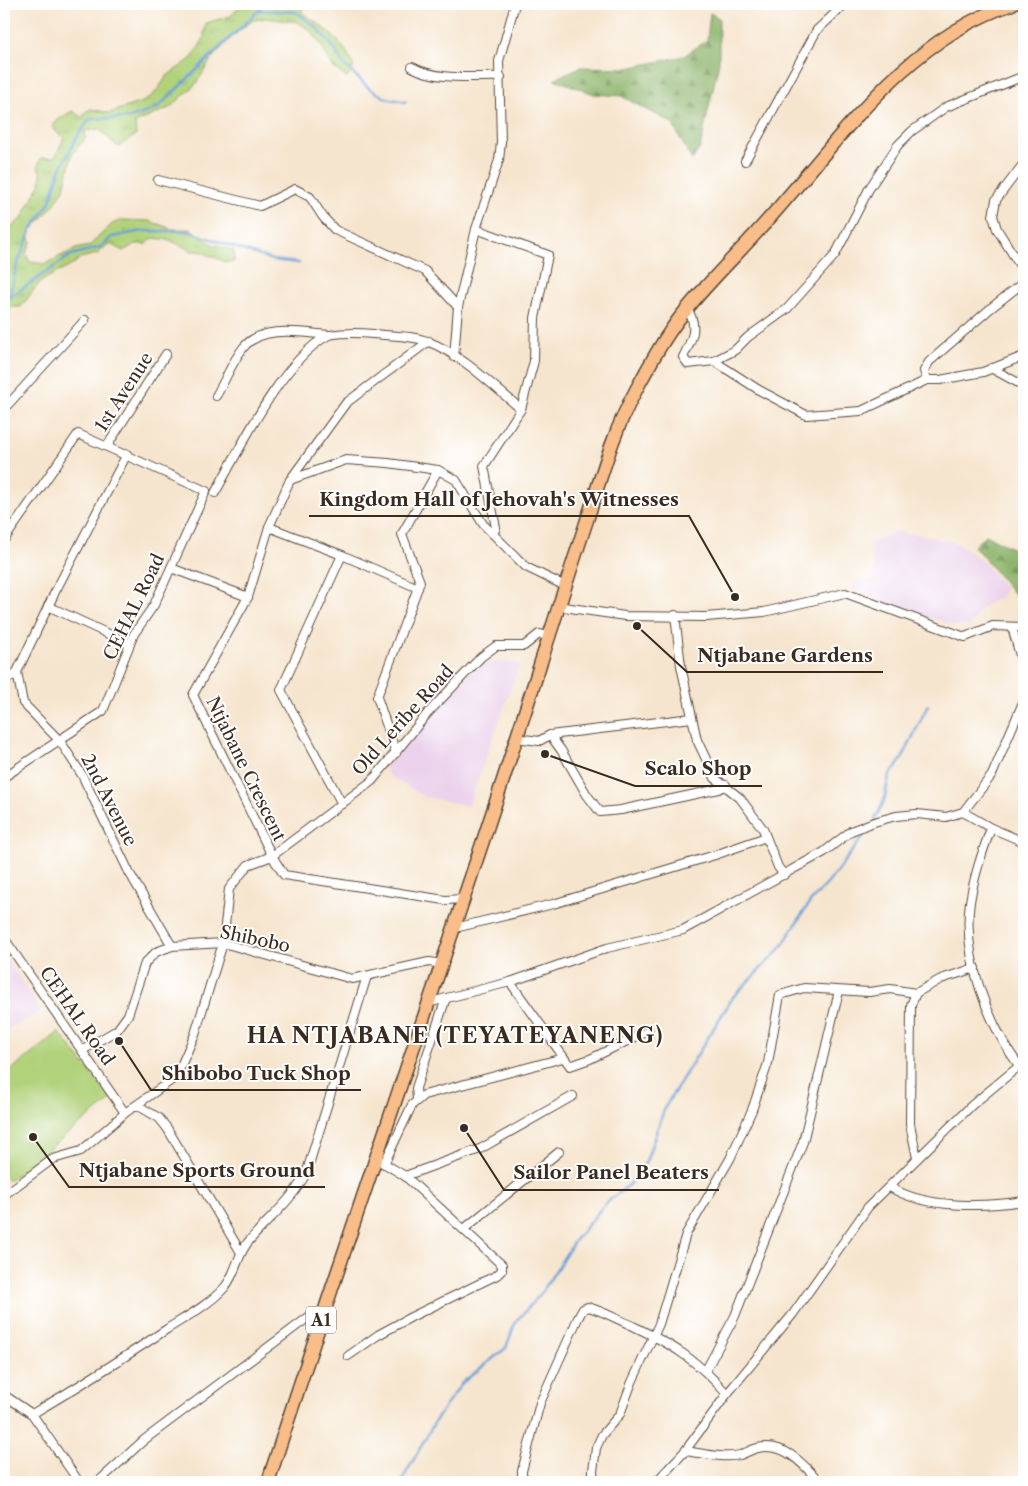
<svg xmlns="http://www.w3.org/2000/svg" width="1028" height="1486" font-family="'Libre Caslon Text',serif">
	<style>
		.built { fill: #ebd1eb }
		.grass { fill: url(#grass-tufts); stroke: #767e4c }
		.forest { fill: url(#forest-firs); stroke: #646f44 }
		.park { fill: #b1d27a; stroke: #767e4c }
		.lines { fill: none; stroke-linecap: round; stroke-linejoin: round }
		.stream { stroke: #669fd5; stroke-width: 2.5 }
		.minor-casing { stroke: #574638; stroke-width: 10 }
		.primary-casing { stroke: #574638; stroke-width: 15 }
		.minor { stroke: #fff; stroke-width: 8 }
		.primary { stroke: #f8bd88; stroke-width: 12 }
		.labels { text-anchor: middle; dominant-baseline: central; stroke-width: 4; stroke-linejoin: round; paint-order: stroke }
		.shield { fill: #fff; stroke: #766a62; stroke-width: 1 }
		.shield-label { font-size: 16px; font-weight: bold; fill: #3b2a1e }
		.street-label { font-size: 18px; fill: #3b2a1e; stroke: #fff }
		.district-label { font-size: 22px; font-weight: bold; letter-spacing: 1px; fill: #3b2a1e; stroke: #fff }
		.leader { fill: none; stroke: #3b2a1e; stroke-width: 2 }
		.callout-dot { fill: #3b2a1e; stroke: #fff; stroke-width: 2 }
		.callout-label { font-size: 19px; text-anchor: middle; font-weight: bold; fill: #3b2a1e; stroke: #fff; stroke-width: 4; stroke-linejoin: round; paint-order: stroke }
	</style>
	<defs>
		<pattern id="grass-tufts" width="24" height="20" patternUnits="userSpaceOnUse" patternTransform="scale(1.25)"><rect width="24" height="20" fill="#b1d27a"/><path d="M3 7l-1-3M5 7V3M7 7l1-3M15 17l-1-3M17 17v-4M19 17l1-3" fill="none" stroke="#99b469"/></pattern>
		<pattern id="forest-firs" width="22" height="20" patternUnits="userSpaceOnUse" patternTransform="scale(1.25)"><rect width="22" height="20" fill="#8cb46a"/><path d="M5 1l3.5 6h-7zM16 11l3.5 6h-7z" fill="#749357"/></pattern>
	</defs>
	<rect width="100%" height="100%" fill="#fff"/>
	<filter id="ink" filterUnits="userSpaceOnUse"><feTurbulence type="fractalNoise" baseFrequency=".02" numOctaves="2"/><feDisplacementMap in="SourceGraphic" scale="10" xChannelSelector="R" yChannelSelector="G"/><feConvolveMatrix kernelMatrix="1 2 1 2 8 2 1 2 1" color-interpolation-filters="sRGB"/></filter>
	<filter id="wash" filterUnits="userSpaceOnUse"><feTurbulence type="fractalNoise" baseFrequency=".0096" numOctaves="4" result="noise"/><feDisplacementMap in="SourceGraphic" scale="20" xChannelSelector="R" yChannelSelector="G"/><feGaussianBlur stdDeviation="1.12" result="paint"/><feColorMatrix in="noise" values="0 0 0 0 0 0 0 0 0 0 0 0 0 0 0 0 0 1.4 0 .05"/><feComposite in="paint" operator="in"/></filter>
	<g filter="url(#wash)">
		<rect width="100%" height="100%" fill="#f6e5ce"/>
		<g class="built">
			<polygon points="895,532 918,534 959,544 983,562 1006,588 1000,598 984,606 969,626 952,625 851,590 854,582 873,580 875,567 869,544"/>
			<polygon points="481,661 520,663 468,806 425,797 388,775 385,767"/>
			<polygon points="4,955 41,1011 4,1031"/>
		</g>
		<path class="grass" d="M242,4H307L302,7V13C324,27 345,42 354,67L347,78L334,68L318,40L308,29L298,22L265,18L251,21L232,37L212,58L196,84L171,107L135,123L136,135L118,147L99,129L85,131V139L72,155L64,189L53,206L29,233L31,242L26,254L30,262L45,264L75,249L89,246L112,224L122,220L149,221L172,229H191L212,244L234,251V262H225L199,251H192L170,240L153,238L146,244H135L123,251L110,244L97,254L80,258C71,269 57,271 45,279C35,286 29,297 21,307H13L4,316V265L9,248L4,242V234L22,218L40,184L41,174L38,166L41,158L55,157L64,138L52,128L56,121L72,111L83,118L85,112L91,109L109,113L145,101L155,93L167,76L192,58L203,40L206,23L231,16Z"/>
		<g class="forest">
			<polygon points="710,13 719,18 719,62 700,148 692,160 672,123 621,96 594,94 554,79 580,67 628,68 684,56 707,40"/>
			<polygon points="986,535 1024,554 1024,619 1019,618 1020,601 974,546"/>
		</g>
		<polygon class="park" points="59,1032 112,1099 8,1181 4,1175 4,1076"/>
		<g class="lines">
			<g class="stream">
				<polyline points="259,10 296,12 316,27 334,48 343,64 370,89 386,98 406,102"/>
				<polyline points="9,298 71,255 101,247 112,237 143,231 188,231 272,260 299,263"/>
				<polyline points="4,305 9,298 17,265 31,230 49,204 60,170 77,137 90,119 130,118 156,109 259,10 261,4"/>
				<polyline points="875,819 884,801 889,776 902,759 928,705"/>
				<polyline points="401,1482 437,1418 462,1383 506,1348 515,1323 542,1292 575,1240 605,1204 632,1182 646,1162 665,1107 733,997 780,949 810,902 828,883 871,826"/>
			</g>
		</g>
	</g>
	<g filter="url(#ink)">
		<g class="lines">
			<defs>
				<g id="minor">
					<path d="M412,67C438,81 473,76 501,77"/>
					<polyline points="745,161 817,30 845,4"/>
					<polyline points="1024,163 996,200 993,216 997,229 1024,272"/>
					<polyline points="158,180 260,206 295,189 310,197 323,217 335,230 425,271 458,307"/>
					<polyline points="476,229 548,255 535,318 534,361 521,409"/>
					<path d="M687,309C699,326 692,340 683,357L688,364L714,361L759,390L806,415L861,411L927,380H940L983,372L1024,356"/>
					<polyline points="454,357 458,307 476,229 499,160 501,142 499,61 515,4"/>
					<polyline points="714,361 735,350 748,337 787,309 835,255 869,189 898,145 912,131 946,107 1024,76"/>
					<polyline points="991,368 1024,386"/>
					<polyline points="927,380 924,371 929,362 991,308 1024,282"/>
					<path d="M216,396C225,381 232,362 243,348C262,324 302,333 329,335"/>
					<polyline points="4,409 85,320"/>
					<polyline points="107,446 166,354"/>
					<polyline points="127,454 55,592 17,672 23,703 60,741 82,775 129,872 172,946"/>
					<polyline points="290,480 346,403 429,341"/>
					<path d="M215,493C241,447 281,362 327,336C336,332 362,333 373,334C390,336 413,335 429,342C461,354 494,387 521,409L484,466L496,528L493,534"/>
					<polyline points="269,527 342,555 418,588"/>
					<polyline points="4,540 78,434 206,491 154,605 134,634 103,711 4,777"/>
					<polyline points="342,555 281,690 342,804"/>
					<polyline points="171,568 248,597"/>
					<polyline points="48,606 130,644"/>
					<polyline points="557,606 625,616 706,617 764,612 845,593 965,637 993,626 1024,627"/>
					<polyline points="675,615 681,666 697,740 715,778 740,798 763,829 778,867 784,875"/>
					<polyline points="1012,627 1024,670"/>
					<polyline points="4,682 17,672"/>
					<polyline points="550,735 561,750 587,795 600,812 621,810 719,789 726,785"/>
					<polyline points="516,738 539,741 550,735 692,718"/>
					<polyline points="396,753 377,697 420,582 402,534 438,470"/>
					<polyline points="963,812 992,775 1024,700"/>
					<path d="M991,828C982,853 974,876 970,902C962,957 988,1024 1020,1067"/>
					<polyline points="464,899 445,900 284,875 272,856 193,695 248,597 269,527 290,480 346,460 388,463 438,470 456,480 483,524 526,567 565,586"/>
					<polyline points="455,928 553,904 715,855 766,837"/>
					<polyline points="4,938 125,1113"/>
					<polyline points="510,982 570,1066 590,1059 648,1031"/>
					<polyline points="916,993 911,1005 910,1124 917,1158"/>
					<polyline points="431,1002 510,982 607,948 683,930 824,852 851,831 874,822 896,816 917,814 946,817 963,812 991,828 1024,842"/>
					<polyline points="83,1050 117,1030 128,1015 145,963 156,952 172,946 223,943 352,979 429,962 443,964"/>
					<polyline points="417,1099 416,1088 446,998"/>
					<polyline points="137,1105 159,1118 167,1128 240,1251"/>
					<polyline points="384,1164 412,1105 424,1095 563,1058"/>
					<polyline points="405,1176 480,1149 573,1096"/>
					<path d="M890,1187C925,1209 985,1207 1024,1201"/>
					<polyline points="4,1195 53,1159 81,1151 125,1113 176,1077 195,1034 223,943 229,889 248,865 272,856 372,781 427,714 481,657 496,646 524,646 539,634 549,636"/>
					<polyline points="464,1229 559,1152"/>
					<polyline points="348,1356 378,1335 411,1317 497,1275 502,1270 502,1265 405,1176 377,1159"/>
					<polyline points="706,1370 735,1316 803,1142 839,991"/>
					<polyline points="4,1395 32,1414 79,1482"/>
					<path d="M32,1414C78,1387 122,1359 167,1329C186,1317 210,1304 225,1287C237,1272 237,1254 249,1241C269,1218 294,1199 307,1171L367,976"/>
					<path d="M685,1451C702,1453 723,1459 740,1455C746,1453 752,1449 758,1448C785,1442 804,1465 820,1482"/>
					<polyline points="98,1482 144,1440 310,1316"/>
					<path d="M530,1482L522,1476V1471L540,1403L578,1318L583,1309L588,1307C603,1311 616,1319 631,1325C673,1345 696,1359 727,1394"/>
					<polyline points="594,1482 593,1471 596,1448 602,1435 620,1414 632,1382 659,1324 686,1234 730,1159 752,1110 768,1063 780,995 804,988 869,992 890,989 916,993 941,979 975,968"/>
					<polyline points="656,1482 685,1451 727,1394 793,1314 868,1207 972,1105 1024,1062"/>
				</g>
				<path id="primary" d="M268,1482C344,1246 427,1013 504,777C532,691 559,604 588,517C602,474 614,430 636,390C651,362 666,334 686,310C711,279 740,252 766,222C840,140 903,41 1012,4"/>
			</defs>
			<use href="#minor" class="minor-casing"/>
			<use href="#primary" class="primary-casing"/>
			<use href="#minor" class="minor"/>
			<use href="#primary" class="primary"/>
		</g>
	</g>
	<g class="labels">
		<rect class="shield" x="306" y="1306.5" width="30" height="27" rx="4"/>
		<g class="shield-label">
			<text x="321" y="1320">A1</text>
		</g>
		<g class="street-label">
			<text transform="translate(124 392) rotate(-57)">1st Avenue</text>
			<text transform="translate(134 607) rotate(-64)">CEHAL Road</text>
			<text transform="translate(403 720) rotate(-48)">Old Leribe Road</text>
			<text transform="translate(246 769) rotate(64)">Ntjabane Crescent</text>
			<text transform="translate(109 800) rotate(63)">2nd Avenue</text>
			<text transform="translate(255 939) rotate(12)">Shibobo</text>
			<text transform="translate(77 1016) rotate(55)">CEHAL Road</text>
		</g>
		<g class="district-label">
			<text x="455" y="1035">HA NTJABANE (TEYATEYANENG)</text>
		</g>
	</g>
	<path class="leader" d="M735 597L689 516H309M637 626L687 672H883M545 754L635 786H762M119 1041L151 1090H361M33 1137L69 1187H325M464 1128L504 1190H719"/>
	<g class="callout-dot">
		<circle cx="735" cy="597" r="5"/>
		<circle cx="637" cy="626" r="5"/>
		<circle cx="545" cy="754" r="5"/>
		<circle cx="119" cy="1041" r="5"/>
		<circle cx="33" cy="1137" r="5"/>
		<circle cx="464" cy="1128" r="5"/>
	</g>
	<g class="callout-label">
		<text x="499" y="506">Kingdom Hall of Jehovah's Witnesses</text>
		<text x="785" y="662">Ntjabane Gardens</text>
		<text x="698" y="775">Scalo Shop</text>
		<text x="256" y="1080">Shibobo Tuck Shop</text>
		<text x="197" y="1177">Ntjabane Sports Ground</text>
		<text x="611" y="1179">Sailor Panel Beaters</text>
	</g>
	<rect width="1028" height="1486" fill="none" stroke="#fff" stroke-width="20"/>
</svg>
